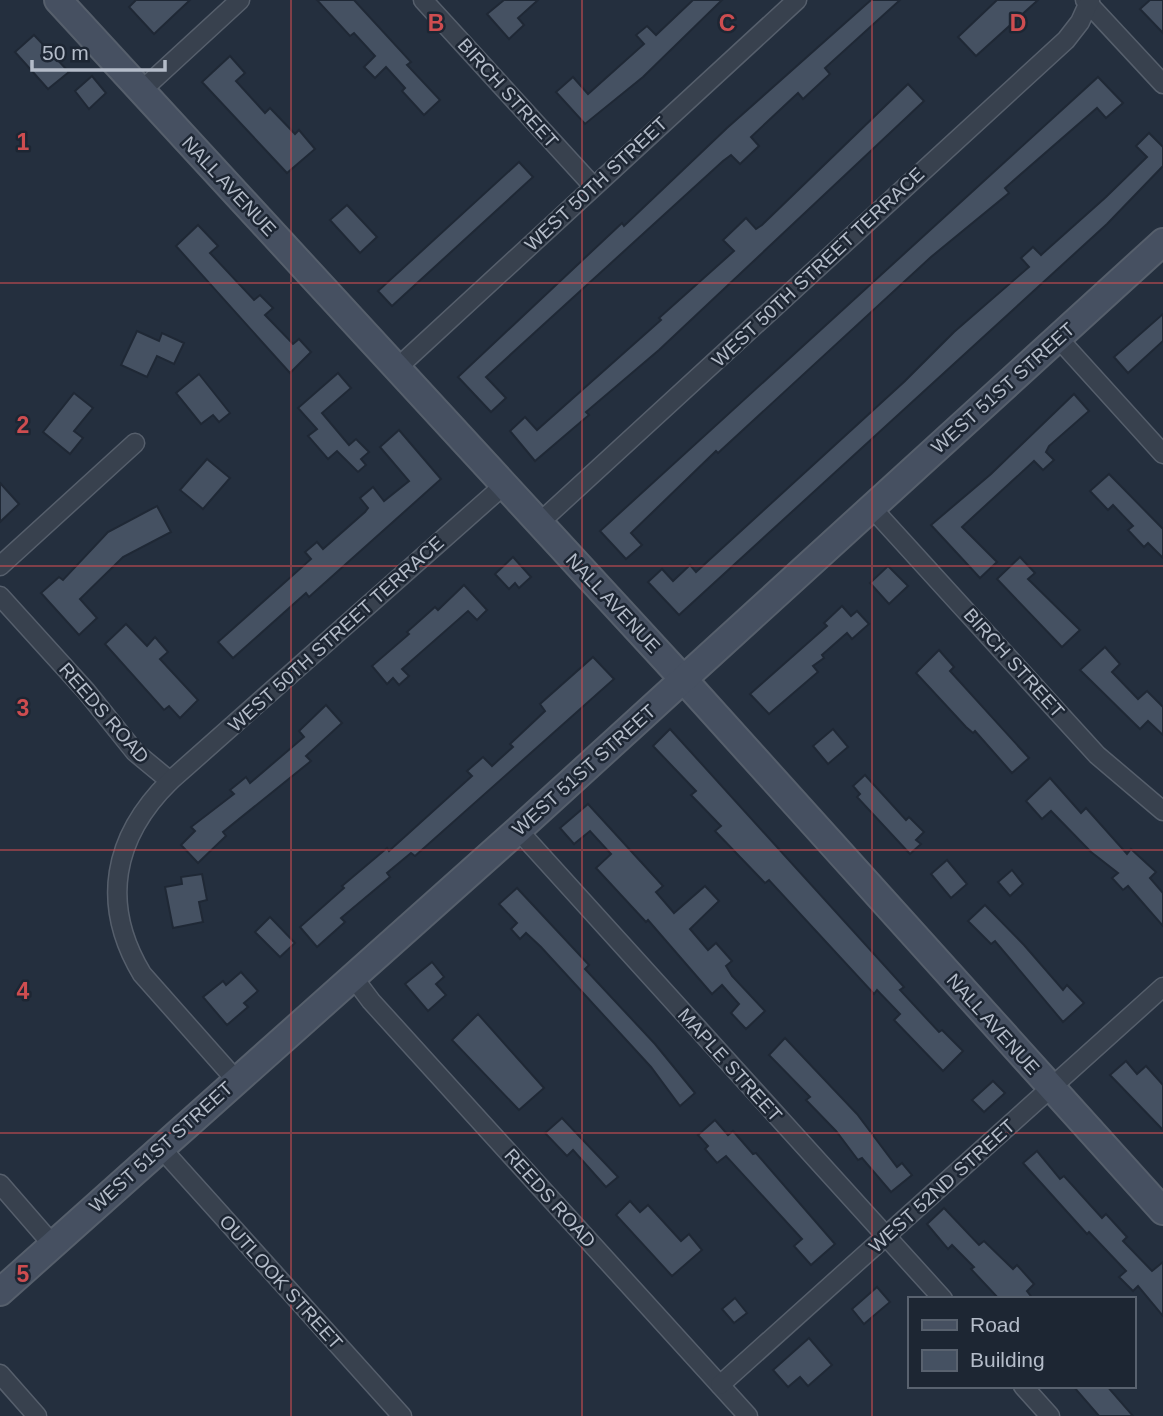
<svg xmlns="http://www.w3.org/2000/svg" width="1163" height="1416" font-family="Helvetica,sans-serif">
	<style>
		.building { fill: #455162; stroke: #1f2835; stroke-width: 2 }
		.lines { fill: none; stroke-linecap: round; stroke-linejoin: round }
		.street-casing { stroke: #565f6c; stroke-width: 21 }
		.secondary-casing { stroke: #565f6c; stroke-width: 30 }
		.street { stroke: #38414e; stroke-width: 18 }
		.secondary { stroke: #465061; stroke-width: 26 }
		.grid { fill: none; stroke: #ce4d50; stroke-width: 2; stroke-opacity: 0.55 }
		.labels { text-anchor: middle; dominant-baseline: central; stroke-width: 5; stroke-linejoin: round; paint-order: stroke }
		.street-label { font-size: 19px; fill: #b4bcc9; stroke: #1d2633 }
		.grid-label { font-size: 23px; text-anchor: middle; font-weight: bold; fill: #ce4d50; stroke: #1d2633; stroke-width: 5; stroke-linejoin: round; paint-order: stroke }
	</style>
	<rect width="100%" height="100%" fill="#242f3e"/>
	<g class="building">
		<polygon points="136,0 190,0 154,34 129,7"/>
		<polygon points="317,0 354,0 411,62 407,65 440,100 424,115 402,91 405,88 386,67 375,78 364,67 375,56 354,33 350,36"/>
		<polygon points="504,0 538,0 518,18 524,25 509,39 487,14"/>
		<polygon points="693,0 722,0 643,77 585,124 556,92 573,77 588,94 644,44 636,35 647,26 656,35"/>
		<polygon points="871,0 900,0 825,68 830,74 803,99 798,93 751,137 759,146 740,164 731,155 723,161 486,377 506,398 491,412 458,377 622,223 624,226 727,128"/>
		<polygon points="997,0 1038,0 976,56 958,37"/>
		<polygon points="1150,0 1163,0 1163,33 1140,9"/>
		<polygon points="34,35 69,72 48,89 15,52"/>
		<polygon points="230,56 245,73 236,81 265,113 270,108 295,134 299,130 315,149 287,173 202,82"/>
		<polygon points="92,76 106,93 89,109 75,91"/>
		<polygon points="1098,77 1123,103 1106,118 1097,108 1005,188 1009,193 931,257 718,453 716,451 631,533 642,545 626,559 600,531"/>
		<polygon points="908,84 924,101 659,350 586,412 589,415 535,461 510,431 525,417 537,430 661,320 659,318 734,251 723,240 746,218 756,229 762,225"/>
		<polygon points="1149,133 1163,147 1163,166 1107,224 679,615 648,582 662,569 673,581 690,565 696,572 905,381 954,332 1029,267 1021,258 1033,247 1041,255 1106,197 1147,157 1136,146"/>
		<polygon points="519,162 533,177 392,306 378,291"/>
		<polygon points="347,205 377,237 360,253 330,220"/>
		<polygon points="198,225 218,246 210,253 254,300 260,295 273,308 265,315 293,344 299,339 311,352 290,373 176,246"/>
		<polygon points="1163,314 1163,341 1128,373 1114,357"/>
		<polygon points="137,331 159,341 162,333 184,343 174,364 157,356 147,377 121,365"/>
		<polygon points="338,373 351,388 322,413 349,445 356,439 369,452 361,459 366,465 358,472 337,451 328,459 308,436 317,429 298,408"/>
		<polygon points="199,374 230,413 219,422 213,415 201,424 176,393"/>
		<polygon points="74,393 93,408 74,431 83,438 70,454 43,432"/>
		<polygon points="1074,394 1089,411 1049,446 1046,452 1054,460 1043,470 1034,461 962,527 997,562 980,578 931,525 991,474"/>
		<polygon points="399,430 441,479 309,597 306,593 233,658 218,642 311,559 305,552 317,542 323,549 365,512 368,508 360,498 373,487 384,501 409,481 380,447"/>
		<polygon points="207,459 230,478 203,509 180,490"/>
		<polygon points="1109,474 1163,529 1163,558 1148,543 1144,547 1128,530 1133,526 1113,505 1108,510 1090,491"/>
		<polygon points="0,483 19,504 0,522"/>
		<polygon points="157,506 171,532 123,557 80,599 97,618 79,635 41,593 59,577 63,580 108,532"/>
		<polygon points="513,557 531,577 519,588 515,583 509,589 495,574"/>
		<polygon points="1020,557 1035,573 1028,579 1080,630 1062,647 997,579"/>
		<polygon points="888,566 908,586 889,604 870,583"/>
		<polygon points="464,585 487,610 477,620 468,611 402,669 409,676 399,685 393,678 387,684 372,666 409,634 407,632 435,607 438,610"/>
		<polygon points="842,606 851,616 857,611 869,624 852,639 847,633 822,655 824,658 813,666 818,672 769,714 750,694 827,626 824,623"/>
		<polygon points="126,624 147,646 155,637 168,652 160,659 198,700 180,718 169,706 164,710 105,644"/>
		<polygon points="1105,647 1120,664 1112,672 1138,699 1147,691 1163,707 1163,735 1148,721 1140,729 1080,670"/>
		<polygon points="939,650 954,667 950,671 1029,758 1012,773 975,731 973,733 966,727 916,673"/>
		<polygon points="593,657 614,679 415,856 411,853 387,873 390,877 341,918 345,922 317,947 300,927 344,888 342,886 387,848 389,851 472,776 467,771 483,757 492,766 513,747 510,744 545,711 540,704"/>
		<polygon points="326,705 342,723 306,756 311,761 223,832 226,836 198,863 181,845 195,831 191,827 234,794 230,790 246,777 250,783 304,737 299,731"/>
		<polygon points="670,729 904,987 900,990 939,1032 942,1030 963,1051 943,1071 894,1020 900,1014 877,990 874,994 769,880 765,883 715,831 721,826 691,795 696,791 653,746"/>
		<polygon points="833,729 848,747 828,764 813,746"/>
		<polygon points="865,775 906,820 909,817 924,832 916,840 921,844 910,854 857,797 860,794 853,786"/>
		<polygon points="1050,778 1081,813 1086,808 1127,854 1131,849 1156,872 1150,878 1163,893 1163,926 1128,886 1123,890 1112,878 1118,873 1091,852 1051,811 1042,819 1026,801"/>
		<polygon points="588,804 663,886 656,892 674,913 705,886 719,901 690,929 708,950 716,943 732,961 726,966 732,976 765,1011 746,1029 731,1013 739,1004 722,985 712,994 648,920 646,922 596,868 611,854 590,831 574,844 560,828"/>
		<polygon points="947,860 967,884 951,898 931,874"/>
		<polygon points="1012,870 1023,884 1010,896 998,882"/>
		<polygon points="202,874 207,900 199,902 203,922 173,928 165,887 182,884 181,877"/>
		<polygon points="517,888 589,965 585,969 655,1044 695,1093 680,1106 651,1067 541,947 526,933 520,939 511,929 517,923 499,904"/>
		<polygon points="985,905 1024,945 1063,990 1067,985 1084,1003 1063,1022 995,941 991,944 968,921"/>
		<polygon points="270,917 295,943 280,957 255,932"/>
		<polygon points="432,962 444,977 436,984 446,995 428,1011 405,984"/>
		<polygon points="241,972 258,991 244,1003 248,1007 227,1025 203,997 223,981 226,985"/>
		<polygon points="478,1014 544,1088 519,1110 452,1040"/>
		<polygon points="785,1038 857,1114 897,1167 902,1163 912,1175 891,1192 862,1158 858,1160 836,1131 806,1100 810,1097 769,1055"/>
		<polygon points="1126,1061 1137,1074 1146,1066 1163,1085 1163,1130 1110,1075"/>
		<polygon points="993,1081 1005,1093 984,1112 972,1100"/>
		<polygon points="562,1118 618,1177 606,1187 573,1150 567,1156 545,1133"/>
		<polygon points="715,1120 728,1135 733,1131 753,1154 756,1153 835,1244 811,1265 794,1246 802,1239 726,1156 717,1163 705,1149 708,1146 698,1135"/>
		<polygon points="1037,1151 1060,1179 1064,1176 1102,1218 1106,1214 1127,1237 1123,1241 1152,1271 1163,1262 1163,1316 1138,1286 1133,1291 1119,1277 1126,1271 1089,1232 1087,1234 1023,1163"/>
		<polygon points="630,1201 640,1212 648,1205 681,1241 689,1234 702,1250 672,1276 616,1215"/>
		<polygon points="944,1208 979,1245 984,1241 1013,1269 1017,1265 1034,1284 1027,1291 1033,1299 999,1299 971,1269 974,1267 952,1245 948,1249 927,1224"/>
		<polygon points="877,1287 890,1302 864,1324 852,1309"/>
		<polygon points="735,1298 747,1313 734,1323 722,1309"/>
		<polygon points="809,1338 832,1365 808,1386 800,1377 788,1387 773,1370"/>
		<polygon points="1073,1386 1107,1386 1133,1416 1099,1416"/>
	</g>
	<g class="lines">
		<defs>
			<g id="street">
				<polyline points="423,0 593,186"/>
				<polyline points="1085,0 1163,84"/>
				<polyline points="141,91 240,0"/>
				<polyline points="1058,338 1163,454"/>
				<polyline points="396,369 797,0"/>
				<polyline points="872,508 1097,755 1163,811"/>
				<polyline points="538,524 1066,40 1080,22 1090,0"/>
				<polyline points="0,566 135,443"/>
				<polyline points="0,596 86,691 135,752 170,781"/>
				<polyline points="518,830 943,1299"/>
				<polyline points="353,977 371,1001 748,1416"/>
				<path d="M235,1079L142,974C100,904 113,837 170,781L503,486"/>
				<polyline points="161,1148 402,1416"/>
				<polyline points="0,1184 53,1245"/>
				<polyline points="0,1374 37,1416"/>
				<polyline points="720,1385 1163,987"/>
				<polyline points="1023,1386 1050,1416"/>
			</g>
			<g id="secondary">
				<polyline points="58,0 684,680 1163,1211"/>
				<polyline points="0,1292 518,830 1163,242"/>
			</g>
		</defs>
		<use href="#street" class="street-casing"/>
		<use href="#secondary" class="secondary-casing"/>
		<use href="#street" class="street"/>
		<use href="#secondary" class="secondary"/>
	</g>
	<path class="grid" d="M291,0V1416M582,0V1416M872,0V1416M0,283H1163M0,566H1163M0,850H1163M0,1133H1163"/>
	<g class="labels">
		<g class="street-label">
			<text transform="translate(508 93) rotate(48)">BIRCH STREET</text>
			<text transform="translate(596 184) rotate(-43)">WEST 50TH STREET</text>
			<text transform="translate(229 186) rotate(47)">NALL AVENUE</text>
			<text transform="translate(818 267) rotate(-43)">WEST 50TH STREET TERRACE</text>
			<text transform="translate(1003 388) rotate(-42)">WEST 51ST STREET</text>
			<text transform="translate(613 603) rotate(47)">NALL AVENUE</text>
			<text transform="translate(336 634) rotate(-42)">WEST 50TH STREET TERRACE</text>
			<text transform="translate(1014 663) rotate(48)">BIRCH STREET</text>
			<text transform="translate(104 713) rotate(49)">REEDS ROAD</text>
			<text transform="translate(584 770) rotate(-42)">WEST 51ST STREET</text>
			<text transform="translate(993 1024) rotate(48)">NALL AVENUE</text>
			<text transform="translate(730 1065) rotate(48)">MAPLE STREET</text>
			<text transform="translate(161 1147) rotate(-42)">WEST 51ST STREET</text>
			<text transform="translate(942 1186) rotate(-42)">WEST 52ND STREET</text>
			<text transform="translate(550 1198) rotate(48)">REEDS ROAD</text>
			<text transform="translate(281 1282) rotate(48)">OUTLOOK STREET</text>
		</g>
	</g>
	<g class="grid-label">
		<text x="436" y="31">B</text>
		<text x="727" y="31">C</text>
		<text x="1018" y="31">D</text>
		<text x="23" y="150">1</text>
		<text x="23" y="433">2</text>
		<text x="23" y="716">3</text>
		<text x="23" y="999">4</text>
		<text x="23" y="1282">5</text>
	</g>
	<rect x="908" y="1297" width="228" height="91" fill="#1d2633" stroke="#59626f" stroke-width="2"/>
	<rect x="922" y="1320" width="35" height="10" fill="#465061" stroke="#59626f" stroke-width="2"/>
	<text x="970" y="1332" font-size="21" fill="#b4bcc9">Road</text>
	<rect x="922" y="1350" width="35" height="21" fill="#455162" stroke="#59626f" stroke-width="2"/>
	<text x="970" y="1367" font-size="21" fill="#b4bcc9">Building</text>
	<path d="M32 60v10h133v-10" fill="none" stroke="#b4bcc9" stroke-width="3.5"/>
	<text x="42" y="60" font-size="21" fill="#b4bcc9" stroke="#1d2633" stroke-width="5" paint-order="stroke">50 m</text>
</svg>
